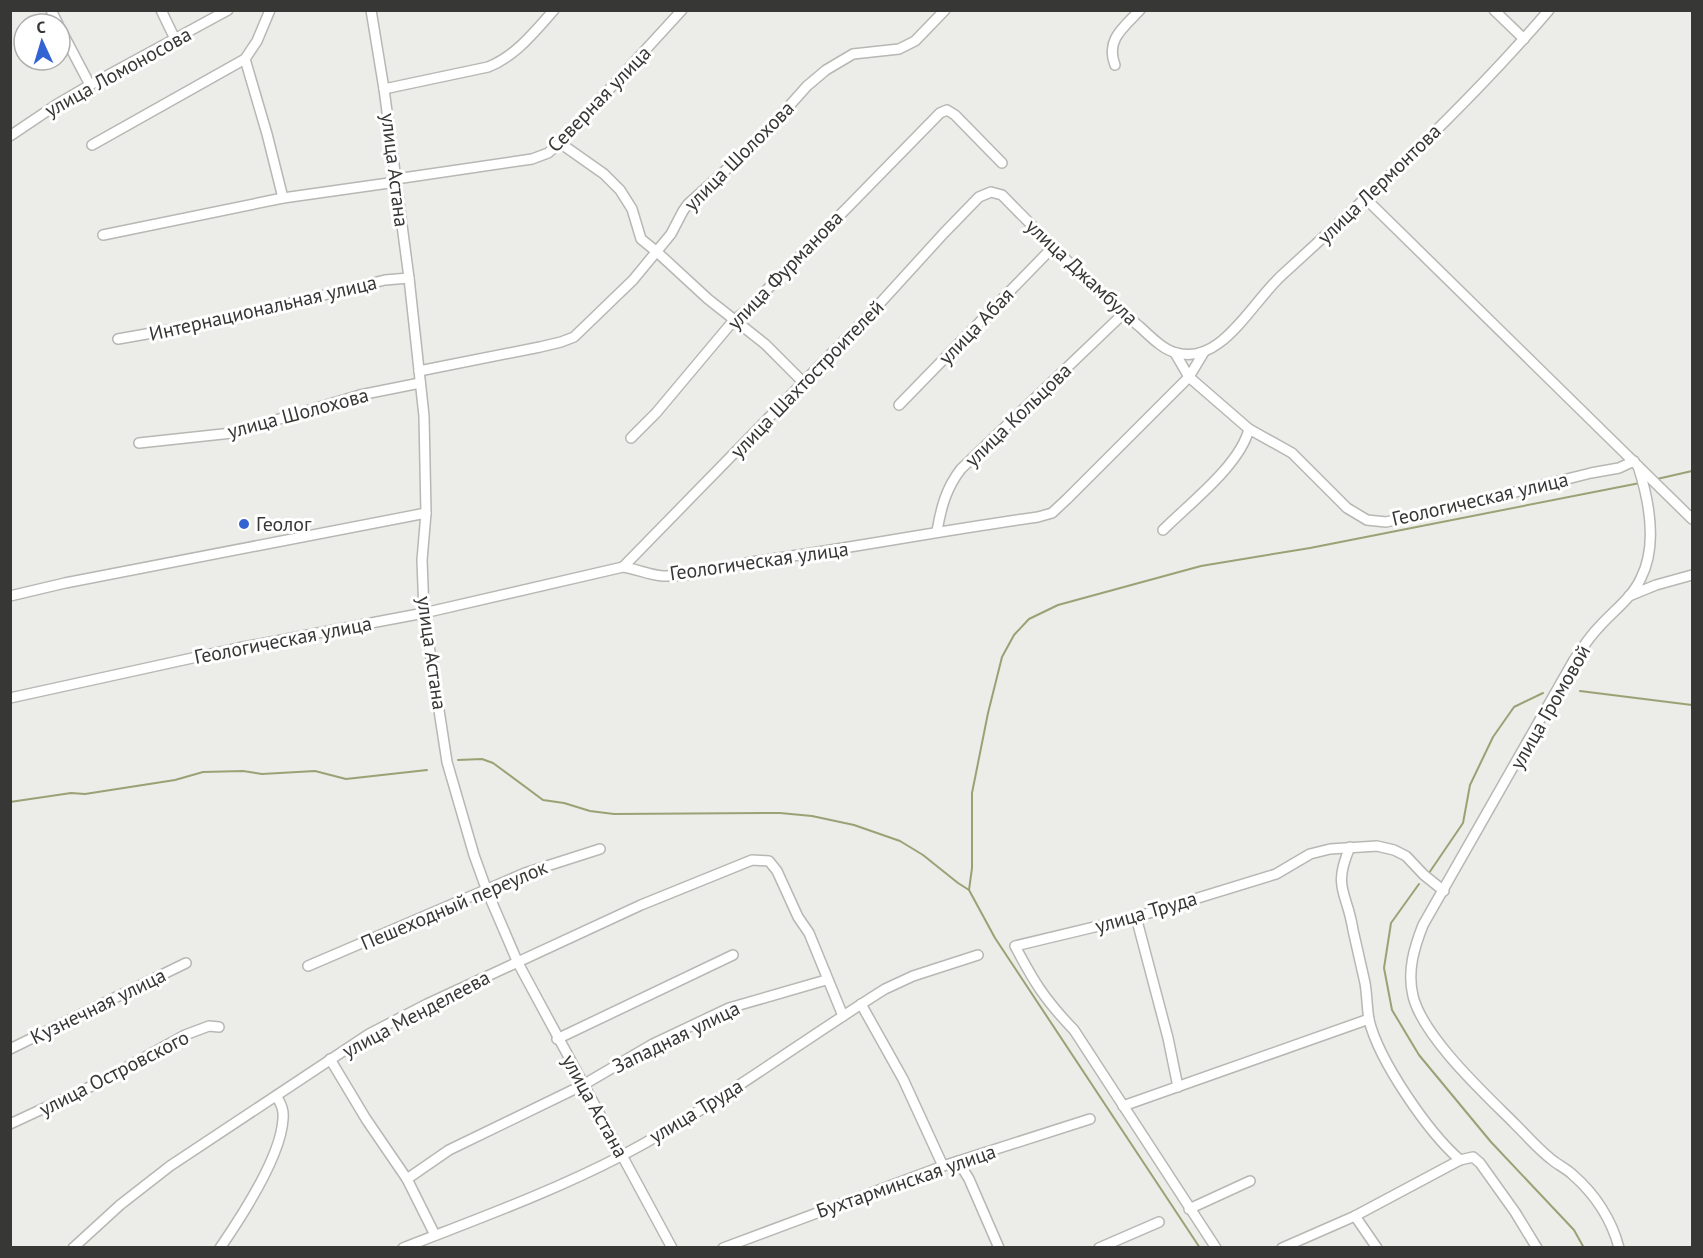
<svg xmlns="http://www.w3.org/2000/svg" width="1703" height="1258" font-family="'PT Sans',sans-serif">
	<style>
		.lines { fill: none; stroke-linecap: round; stroke-linejoin: round }
		.stream { stroke: #9ca175; stroke-width: 2 }
		.minor-casing { stroke: #b7b8b4; stroke-width: 12 }
		.minor { stroke: #fff; stroke-width: 9 }
		.poi-dot { fill: #3363d2; stroke: #fff; stroke-width: 2 }
		.labels { text-anchor: middle; dominant-baseline: central; stroke-width: 6; stroke-linejoin: round; paint-order: stroke }
		.street-label { font-size: 20px; fill: #373736; stroke: #fff }
		.poi-label { font-size: 20px; fill: #373736; stroke: #fff; text-anchor: start }
	</style>
	<rect width="100%" height="100%" fill="#ecece8"/>
	<g class="lines">
		<g class="stream">
			<polyline points="1657,479 1692,471"/>
			<polyline points="1580,691 1692,705"/>
			<polyline points="458,760 482,759 493,763 543,800 564,803 590,811 614,814 780,813 812,816 854,825 900,841 923,855 958,883 969,890"/>
			<polyline points="10,802 71,793 85,794 175,780 203,772 243,771 262,774 315,771 346,779 427,770"/>
			<polyline points="1429,873 1463,823 1470,785 1493,737 1514,707 1543,693"/>
			<polyline points="1419,884 1391,923 1384,968 1392,1010 1419,1055 1491,1142 1574,1230 1584,1248"/>
			<polyline points="1200,1248 995,938 969,890 972,868 972,793 988,713 1002,657 1014,635 1029,619 1058,605 1201,566 1310,548 1640,483"/>
		</g>
		<defs>
			<g id="minor">
				<polyline points="51,10 58,24"/>
				<polyline points="161,10 175,39"/>
				<polyline points="371,10 384,89 409,278 424,416 426,513 422,560 424,613 447,762 474,855 487,891 518,963 672,1248"/>
				<polyline points="1494,10 1524,39"/>
				<polyline points="60,28 90,85"/>
				<polyline points="245,59 267,134 283,198"/>
				<path d="M1115,65C1105,40 1124,27 1140,10"/>
				<path d="M384,89L488,67C516,56 534,32 554,10"/>
				<polyline points="10,136 56,105 90,85 228,10"/>
				<polyline points="560,143 604,174 620,190 632,209 641,239 657,252 708,299 765,344 803,382"/>
				<polyline points="92,145 245,59 257,41 270,10"/>
				<polyline points="396,179 532,159 548,153 560,143 682,10"/>
				<polyline points="1366,199 1692,519"/>
				<polyline points="103,235 283,198 396,182"/>
				<polyline points="118,339 214,322 385,280 409,278"/>
				<polyline points="1175,353 1189,377 1249,429 1292,453 1347,508 1367,520 1386,522 1459,506 1591,473 1619,468 1634,461"/>
				<polyline points="419,371 540,347 561,342 574,337 633,280 671,234 683,211 688,204 757,142 807,86 826,70 853,54 899,49 915,41 945,10"/>
				<polyline points="899,405 1053,247"/>
				<polyline points="631,438 656,413 734,320 747,310 940,113 947,110 955,115 1002,163"/>
				<polyline points="139,443 232,433 360,395 420,383"/>
				<path d="M1163,530C1190,503 1240,465 1249,429"/>
				<path d="M937,531C941,508 946,488 961,469L1123,314"/>
				<path d="M623,567L872,312L944,233L979,197L991,192L1002,195C1046,240 1091,286 1140,327C1150,336 1163,350 1177,353C1192,357 1207,352 1219,343C1242,326 1260,296 1281,276C1373,192 1468,105 1549,10"/>
				<polyline points="10,596 65,583 426,513"/>
				<polyline points="1629,596 1656,585 1692,575"/>
				<path d="M10,698L238,648L424,613L623,567C637,569 649,575 663,576C695,577 727,565 758,561C852,548 944,530 1038,517L1052,513L1067,499L1189,377L1204,352"/>
				<path d="M1350,847C1332,889 1347,891 1353,930C1357,948 1361,965 1365,983C1367,995 1367,1008 1369,1020C1379,1061 1428,1132 1460,1160"/>
				<polyline points="1136,917 1168,1038 1178,1087"/>
				<polyline points="308,966 525,873 600,849"/>
				<polyline points="861,1004 903,1079 943,1166"/>
				<polyline points="557,1039 733,955"/>
				<polyline points="10,1049 186,963"/>
				<polyline points="330,1059 366,1119 407,1179 435,1235"/>
				<polyline points="1123,1106 1369,1019"/>
				<polyline points="10,1124 96,1084 185,1035 209,1026 219,1027"/>
				<polyline points="958,1161 969,1179 999,1248"/>
				<polyline points="407,1179 449,1150 583,1085 653,1044 729,1008 826,980"/>
				<polyline points="1189,1209 1250,1181"/>
				<polyline points="1355,1216 1377,1248"/>
				<polyline points="73,1248 120,1205 170,1166 369,1034 427,1004 641,905 752,860 769,861 777,871 798,917 809,933 843,1016"/>
				<path d="M220,1248C242,1216 281,1157 283,1119C284,1110 281,1104 277,1097"/>
				<path d="M403,1248C477,1219 552,1192 623,1155C714,1107 797,1044 885,989L913,976L978,955"/>
				<polyline points="723,1248 943,1166 1090,1119"/>
				<polyline points="1099,1248 1159,1222"/>
				<path d="M1216,1248L1074,1030C1045,1000 1034,982 1015,946L1136,917L1276,874L1310,854L1330,849L1377,846L1394,850L1406,856L1424,875L1444,891"/>
				<polyline points="1282,1248 1355,1216 1460,1160 1473,1157 1480,1163 1515,1212 1537,1248"/>
				<path d="M1619,1248C1612,1220 1595,1194 1573,1175C1567,1169 1558,1165 1551,1159C1538,1149 1527,1136 1515,1124C1485,1094 1423,1037 1413,996C1407,971 1414,948 1423,925L1574,660C1582,649 1589,637 1599,627C1613,611 1632,598 1641,578C1658,544 1649,500 1638,466"/>
			</g>
		</defs>
		<use href="#minor" class="minor-casing"/>
		<use href="#minor" class="minor"/>
	</g>
	<circle class="poi-dot" cx="244" cy="524" r="6"/>
	<g class="labels">
		<g class="street-label">
			<text transform="translate(118 72) rotate(-29)">улица Ломоносова</text>
			<text transform="translate(599 99) rotate(-46)">Северная улица</text>
			<text transform="translate(739 156) rotate(-45)">улица Шолохова</text>
			<text transform="translate(395 170) rotate(83)">улица Астана</text>
			<text transform="translate(1379 184) rotate(-44)">улица Лермонтова</text>
			<text transform="translate(785 270) rotate(-46)">улица Фурманова</text>
			<text transform="translate(1082 272) rotate(43)">улица Джамбула</text>
			<text transform="translate(263 308) rotate(-13)">Интернациональная улица</text>
			<text transform="translate(976 326) rotate(-46)">улица Абая</text>
			<text transform="translate(807 379) rotate(-46)">улица Шахтостроителей</text>
			<text transform="translate(298 413) rotate(-15)">улица Шолохова</text>
			<text transform="translate(1018 415) rotate(-44)">улица Кольцова</text>
			<text transform="translate(1480 499) rotate(-13)">Геологическая улица</text>
			<text transform="translate(759 561) rotate(-8)">Геологическая улица</text>
			<text transform="translate(283 640) rotate(-11)">Геологическая улица</text>
			<text transform="translate(432 653) rotate(82)">улица Астана</text>
			<text transform="translate(1550 707) rotate(-60)">улица Громовой</text>
			<text transform="translate(454 905) rotate(-23)">Пешеходный переулок</text>
			<text transform="translate(1146 912) rotate(-16)">улица Труда</text>
			<text transform="translate(98 1006) rotate(-26)">Кузнечная улица</text>
			<text transform="translate(416 1014) rotate(-28)">улица Менделеева</text>
			<text transform="translate(676 1037) rotate(-26)">Западная улица</text>
			<text transform="translate(114 1073) rotate(-27)">улица Островского</text>
			<text transform="translate(595 1106) rotate(61)">улица Астана</text>
			<text transform="translate(696 1111) rotate(-31)">улица Труда</text>
			<text transform="translate(906 1181) rotate(-19)">Бухтарминская улица</text>
		</g>
		<g class="poi-label">
			<text x="256" y="524">Геолог</text>
		</g>
	</g>
	<rect width="1703" height="1258" fill="none" stroke="#373736" stroke-width="24"/>
	<g transform="translate(42 42) rotate(356)"><circle r="28" fill="#ffffff" stroke="#afafaf" stroke-width="1.5"/>
	<path d="M0-4.5L10 22L0 15L-10 22Z" fill="#3363d2"/>
	<text y="-9" font-size="16" font-weight="bold" text-anchor="middle" fill="#373736">С</text>
	</g>
</svg>
